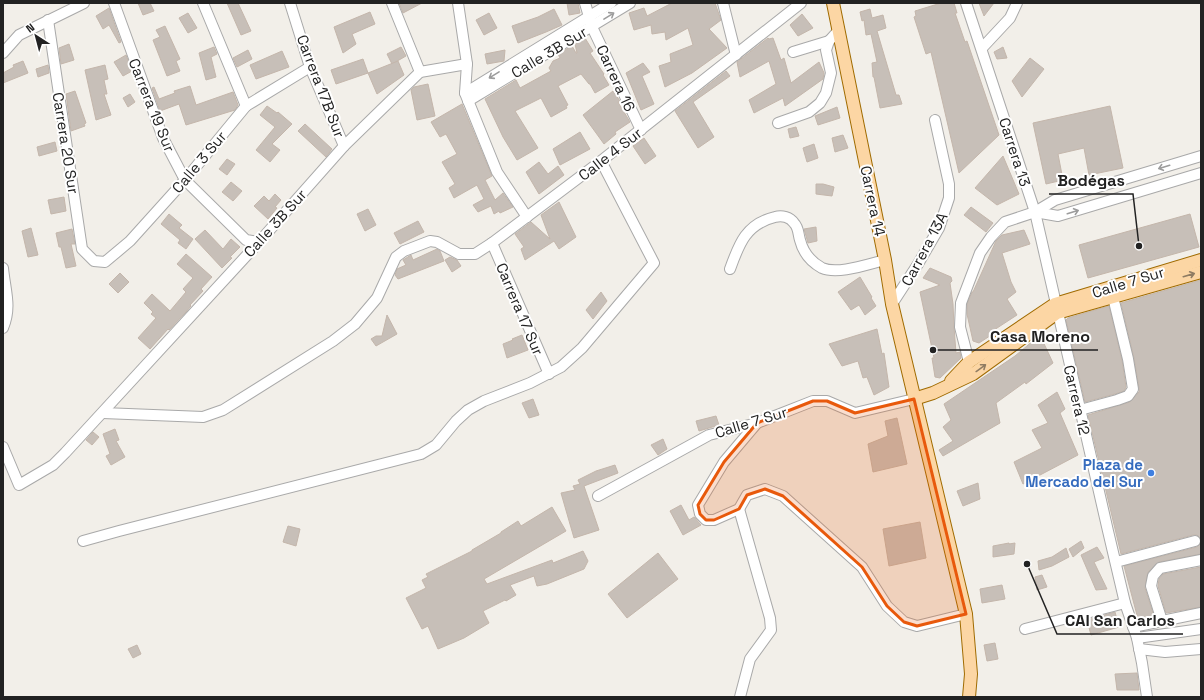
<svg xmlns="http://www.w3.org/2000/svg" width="1204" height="700" font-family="'Space Grotesk',sans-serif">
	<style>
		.building { fill: #c7bfb8; stroke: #c4b6ab }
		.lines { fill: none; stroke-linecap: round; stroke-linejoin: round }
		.minor-casing { stroke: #a9a9a9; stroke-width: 12 }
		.major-casing { stroke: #a06b00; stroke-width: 14 }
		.minor { stroke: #fff; stroke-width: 10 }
		.major { stroke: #fcd6a4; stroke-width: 12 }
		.oneway { stroke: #9c9c9c }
		.oneway2 { stroke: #8f7c63 }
		.marked { fill: #e8590c; fill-opacity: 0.2; stroke: #e8590c; stroke-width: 3; stroke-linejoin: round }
		.shop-dot { fill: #3f7fe0; stroke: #fff; stroke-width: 1.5 }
		.labels { text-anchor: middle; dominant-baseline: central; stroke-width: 4; stroke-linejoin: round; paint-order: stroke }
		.street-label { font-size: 15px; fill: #222; stroke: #fff }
		.shop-label { font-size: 15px; font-weight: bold; fill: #366cbe; stroke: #fff; text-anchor: end }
		.leader { fill: none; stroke: #222; stroke-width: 1.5 }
		.callout-dot { fill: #222; stroke: #fff; stroke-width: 1.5 }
		.callout-label { font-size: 16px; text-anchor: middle; font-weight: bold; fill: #222; stroke: #fff; stroke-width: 4; stroke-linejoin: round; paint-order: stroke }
	</style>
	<rect width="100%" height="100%" fill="#f2efe9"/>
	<g class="building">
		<polygon points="138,3 150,3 154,11 143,15"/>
		<polygon points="227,3 238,3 251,31 241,35"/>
		<polygon points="399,3 422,3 403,13"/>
		<polygon points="567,3 578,3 580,13 569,15"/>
		<polygon points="672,3 715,3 721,20 709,29 727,48 692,73 665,87 659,66 671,62 670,54 693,45 688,28 666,40 665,32 652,34 651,25 634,30 629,13 644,8 647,16"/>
		<polygon points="941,3 954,3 957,13 955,13 965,42 967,41 999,135 959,173 931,52 926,54 914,17 916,16 915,11"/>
		<polygon points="979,3 994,3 984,16"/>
		<polygon points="109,8 121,42 119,43 109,25 103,29 96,16"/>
		<polygon points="554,9 562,25 546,32 518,43 512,26 538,17"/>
		<polygon points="870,9 872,18 883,15 886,28 877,31 896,95 899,95 902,104 880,108 874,77 873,77 872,63 877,62 871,34 866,35 864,20 862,21 860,12"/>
		<polygon points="370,12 375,24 352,34 356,44 343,53 334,27"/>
		<polygon points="188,13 197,28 188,33 179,18"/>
		<polygon points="489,13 497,28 484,35 476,20"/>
		<polygon points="802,14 813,28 798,36 790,25"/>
		<polygon points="165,26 180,59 176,61 180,71 167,76 153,40 160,37 156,30"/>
		<polygon points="585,38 593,51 590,53 604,74 603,75 609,85 595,93 590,84 589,84 581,74 558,86 568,105 566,106 567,108 551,117 541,98 515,111 538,148 517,160 503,137 485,99 516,80 520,88 551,71 549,68 553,61 560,58 558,54 572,46 576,53 577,53 575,44"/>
		<polygon points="768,38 769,39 773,38 781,60 784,58 791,83 819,62 824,73 823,79 785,106 783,98 754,113 749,100 776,84 769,61 740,77 737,62"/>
		<polygon points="69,44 74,60 61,64 59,48"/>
		<polygon points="214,47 217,54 211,57 216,77 206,80 199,53"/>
		<polygon points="401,47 406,56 392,64 387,54"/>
		<polygon points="1003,47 1007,58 997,59 994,52"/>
		<polygon points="248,50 252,59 237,67 233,58"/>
		<polygon points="505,50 504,61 487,64 485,54"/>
		<polygon points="282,51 289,67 256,79 250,65"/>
		<polygon points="126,55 132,71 123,76 114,62"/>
		<polygon points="1030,58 1044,69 1022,97 1012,81"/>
		<polygon points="363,59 368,73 336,84 331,70"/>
		<polygon points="23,61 28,73 3,83 3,73 14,67 13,65"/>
		<polygon points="398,61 404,75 377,94 368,73"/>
		<polygon points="643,63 650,72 642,76 654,104 641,110 626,73"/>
		<polygon points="48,65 49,73 38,77 36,69"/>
		<polygon points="105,65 108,79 104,80 107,94 104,94 111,115 96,120 85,70"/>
		<polygon points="726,71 730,76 693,102 714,137 698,148 675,111"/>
		<polygon points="428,84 435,116 417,120 411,90 414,87"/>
		<polygon points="190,86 196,105 233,92 238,105 235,110 186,125 179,104 160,111 152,88 154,87 159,99 175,93 174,91"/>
		<polygon points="75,91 86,123 84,124 85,126 71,131 66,94"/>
		<polygon points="613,91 620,101 618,102 630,122 615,132 616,134 604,144 583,115"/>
		<polygon points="130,94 135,102 128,107 123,98"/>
		<polygon points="462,104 492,176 485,180 495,200 503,193 513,207 500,213 499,211 494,214 491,206 478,212 473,205 484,199 477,185 454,198 449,188 455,184 442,162 457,154 446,134 440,137 431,122"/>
		<polygon points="267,106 277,113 278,112 292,124 272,144 280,150 270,162 256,150 275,127 260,115"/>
		<polygon points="1110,106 1123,168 1089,175 1084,148 1058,154 1063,180 1046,184 1033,123"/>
		<polygon points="837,107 840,118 818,125 815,116"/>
		<polygon points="305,124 332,149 326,157 298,131"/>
		<polygon points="796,127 799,136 790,138 788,129"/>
		<polygon points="580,132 590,149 560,165 553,149"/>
		<polygon points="843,135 848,148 835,152 832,138"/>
		<polygon points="644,138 656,156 645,164 633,146"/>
		<polygon points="55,142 57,151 39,156 37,147"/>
		<polygon points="814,144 818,158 807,162 803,148"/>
		<polygon points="1003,156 1019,194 997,205 975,188"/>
		<polygon points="227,159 235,164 227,175 219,169"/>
		<polygon points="539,162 548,174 558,166 564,175 539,194 526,172"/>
		<polygon points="231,182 242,191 233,201 222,192"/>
		<polygon points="816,184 823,184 834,187 832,196 816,194"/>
		<polygon points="275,194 281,200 275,207 277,208 268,219 254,206 264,196 269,201"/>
		<polygon points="64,197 66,211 51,214 48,200"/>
		<polygon points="559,202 576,237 559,249 554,241 525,260 521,249 524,247 515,234 531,222 550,239 541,215"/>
		<polygon points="971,207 993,223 986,232 964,215"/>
		<polygon points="368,209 376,225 365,231 357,214"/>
		<polygon points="169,214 182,225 179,228 193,239 186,249 178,243 180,240 161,224"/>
		<polygon points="1190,214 1199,247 1088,278 1079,245"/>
		<polygon points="418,221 424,232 400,244 394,233"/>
		<polygon points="816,227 817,241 808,243 804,229"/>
		<polygon points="31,228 38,255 28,257 22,231"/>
		<polygon points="72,229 75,244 71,244 76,266 66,268 61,247 59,247 56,233"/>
		<polygon points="205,230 223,249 231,239 240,247 230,257 232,258 222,268 195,239"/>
		<polygon points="1024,230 1030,244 1002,253 1011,282 1016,292 1007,299 1017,315 994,330 996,332 979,343 973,341 967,314 967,304 972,292 973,292 996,241 1002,235"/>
		<polygon points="437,249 440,251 444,261 398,279 395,275 397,269 406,265 403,260 411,255 413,260"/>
		<polygon points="186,254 212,277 201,289 203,291 190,305 191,306 186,312 169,330 168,329 150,349 138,338 156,318 151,314 153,312 144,303 152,294 170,311 186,292 183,289 193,278 177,264"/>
		<polygon points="450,257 457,260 461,266 452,272 445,260"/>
		<polygon points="930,268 951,277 952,281 950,283 953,304 954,327 956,353 960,352 961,358 940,378 935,377 932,358 934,358 920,292 940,285 923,278"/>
		<polygon points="120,273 129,282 118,293 109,284"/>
		<polygon points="860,277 872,297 871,298 876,306 865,315 859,305 851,310 838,292"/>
		<polygon points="1201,280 1201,539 1197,535 1193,535 1121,554 1088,415 1130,402 1139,392 1139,388 1134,358 1121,303"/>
		<polygon points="601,292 607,301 593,319 586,310"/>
		<polygon points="1109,306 1122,360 1126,387 1124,391 1115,394 1085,402 1066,320 1068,318"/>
		<polygon points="387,315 397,334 376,346 371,339 376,336 382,336"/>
		<polygon points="877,329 882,354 884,353 889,387 874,395 867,377 863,378 858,361 842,366 829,344"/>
		<polygon points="522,335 528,350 507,358 503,344 513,340 512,339"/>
		<polygon points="1040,335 1053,363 1026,384 1025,382 996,403 1000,423 943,456 939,450 953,441 943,427 951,420 944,404 1015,356"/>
		<polygon points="1057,392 1065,409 1060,413 1078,455 1023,484 1014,462 1042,448 1032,430 1048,423 1038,405"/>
		<polygon points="533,399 539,415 529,418 522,403"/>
		<polygon points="716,416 719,425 699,431 696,421"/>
		<polygon points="897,418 907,464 873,472 868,444 888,436 885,421"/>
		<polygon points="115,429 119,440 116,441 125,457 111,465 106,456 110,454 103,434"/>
		<polygon points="93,432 99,437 92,445 86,440"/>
		<polygon points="663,439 667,449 658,455 651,445"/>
		<polygon points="615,465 618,473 584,486 599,530 574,538 561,493 575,490 573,486 580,484 578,480 596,471"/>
		<polygon points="978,483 980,499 963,506 957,491"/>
		<polygon points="681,505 689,520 694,517 701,525 683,535 670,511"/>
		<polygon points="552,507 566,531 484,579 487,584 552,560 553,563 583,551 588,561 584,569 547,584 537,586 534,576 510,585 516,595 506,601 505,600 483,611 489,623 464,638 438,649 428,626 422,629 406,598 426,588 422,580 428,577 426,574 472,551 472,550 501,533 501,532 518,521 521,526"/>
		<polygon points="920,522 926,558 889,566 883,529"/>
		<polygon points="288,526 300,529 296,546 283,542"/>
		<polygon points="1081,541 1084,548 1073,557 1069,549"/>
		<polygon points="1009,543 1009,544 1015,543 1014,554 993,557 993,546"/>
		<polygon points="1201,543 1201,554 1159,562 1148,572 1145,588 1154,616 1138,619 1124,566 1197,547"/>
		<polygon points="1097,547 1104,558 1094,562 1107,589 1096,590 1081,555"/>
		<polygon points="1066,548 1069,557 1052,566 1039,570 1038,561 1052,557"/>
		<polygon points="658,553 678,579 627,618 608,594"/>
		<polygon points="1201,567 1201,607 1166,613 1158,586 1159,579 1163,574"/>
		<polygon points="1042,575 1047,587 1037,590 1035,577"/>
		<polygon points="1002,585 1005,599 982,603 980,589"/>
		<polygon points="1115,612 1119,627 1091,635 1087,620"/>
		<polygon points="995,643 998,659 987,661 984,645"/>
		<polygon points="137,645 141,654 133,658 128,649"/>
		<polygon points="1137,673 1139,690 1117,690 1115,674"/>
	</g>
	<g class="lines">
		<defs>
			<g id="minor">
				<polyline points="114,3 163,138 185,180 246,240 259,242"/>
				<polyline points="203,3 246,106"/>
				<polyline points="290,3 310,67 344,146"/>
				<polyline points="392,3 420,72"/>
				<polyline points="458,3 467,64 465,93 497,172 527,217"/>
				<polyline points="585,3 592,27 641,130"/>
				<polyline points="723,3 736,55"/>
				<polyline points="966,3 1035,212 1108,531 1125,603 1137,638 1142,663 1147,697"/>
				<polyline points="48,20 82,249 94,261 105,262 130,241 185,180 246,106 310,67"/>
				<polyline points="982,48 1010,18 1017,3"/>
				<polyline points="793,52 829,41"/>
				<polyline points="3,53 19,35 84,3"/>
				<polyline points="465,93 611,3"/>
				<polyline points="468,101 630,3"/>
				<polyline points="778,123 809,112 820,103 826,93 831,73 826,50 829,41 838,31"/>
				<polyline points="1035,212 1058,216 1201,173"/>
				<polyline points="492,243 549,374"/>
				<path d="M3,268C5,290 12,307 3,328"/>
				<path d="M730,269C739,244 746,224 775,217C782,215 790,217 794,223C799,228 798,234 800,240C803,252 811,262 822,268C838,275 868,264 885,260"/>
				<polyline points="892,304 918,264 939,228 949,198 949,184 935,120"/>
				<polyline points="969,362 960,327 961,303 980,253 991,237 1005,222 1035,212 1055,200 1201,156"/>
				<polyline points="1080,410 1117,400 1128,396 1133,389 1128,359 1113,297"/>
				<polyline points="103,413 203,417 223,410 333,341 355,324 377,298 396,257 404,251 430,241 437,242 459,254 475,254 492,243 601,161 801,3"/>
				<polyline points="757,423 724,462 698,505 700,514 706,520 714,520 739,509 747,495 765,489 783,496 862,567 887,606 904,622 917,626 966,614"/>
				<polyline points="3,447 19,485 53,465 65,453 259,242 344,146 420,72 467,64"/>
				<polyline points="598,496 709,435 757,423 813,401 827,401 855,413 914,399"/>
				<polyline points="739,509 770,618 771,630 750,659 740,697"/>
				<polyline points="83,541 119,531 421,454 436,445 456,421 468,410 484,401 530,383 561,367 582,348 654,263 601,161"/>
				<polyline points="1116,562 1195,541"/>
				<polyline points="1162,621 1151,586 1153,576 1160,568 1201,560"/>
				<polyline points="1133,627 1201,613"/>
				<polyline points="1025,629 1125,603"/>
				<polyline points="1137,638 1201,629"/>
				<polyline points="1139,649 1165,652 1201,649"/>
			</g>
			<g id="major">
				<polyline points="833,3 885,260 892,304 966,614 971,674 969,697"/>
				<polyline points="951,381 969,362 1055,304 1201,260"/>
				<polyline points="914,399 933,393 973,374 1057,313 1201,272"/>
			</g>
		</defs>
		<use href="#minor" class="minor-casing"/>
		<use href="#major" class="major-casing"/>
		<use href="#minor" class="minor"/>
		<use href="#major" class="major"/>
	</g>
	<defs><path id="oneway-shaft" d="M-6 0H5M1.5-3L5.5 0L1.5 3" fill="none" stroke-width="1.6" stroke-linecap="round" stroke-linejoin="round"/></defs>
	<g class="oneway">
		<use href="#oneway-shaft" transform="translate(609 16) rotate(-32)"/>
		<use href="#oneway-shaft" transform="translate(494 75) rotate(148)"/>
		<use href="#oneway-shaft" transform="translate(1164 167) rotate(163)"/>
		<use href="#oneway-shaft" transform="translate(1073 212) rotate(-17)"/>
	</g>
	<g class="oneway2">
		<use href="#oneway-shaft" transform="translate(1189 275) rotate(-16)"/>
		<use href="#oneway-shaft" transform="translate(981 368) rotate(-36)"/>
	</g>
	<path class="marked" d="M914,399L966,614L917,626L904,622L887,606L862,567L783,496L765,489L747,495L739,509L714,520H706L700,514L698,505L724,462L757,423L813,401H827L855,413Z"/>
	<circle class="shop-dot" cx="1151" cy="473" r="4"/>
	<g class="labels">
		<g class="street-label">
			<text transform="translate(549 52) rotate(-31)">Calle 3B Sur</text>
			<text transform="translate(616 78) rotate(65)">Carrera 16</text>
			<text transform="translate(321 86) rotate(69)">Carrera 17B Sur</text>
			<text transform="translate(152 105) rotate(68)">Carrera 19 Sur</text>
			<text transform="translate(66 143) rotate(81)">Carrera 20 Sur</text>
			<text transform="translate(1015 152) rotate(72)">Carrera 13</text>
			<text transform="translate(610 154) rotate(-38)">Calle 4 Sur</text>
			<text transform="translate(199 162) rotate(-50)">Calle 3 Sur</text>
			<text transform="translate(873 201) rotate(78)">Carrera 14</text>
			<text transform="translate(275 223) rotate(-48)">Calle 3B Sur</text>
			<text transform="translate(924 249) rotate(-62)">Carrera 13A</text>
			<text transform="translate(1128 282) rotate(-17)">Calle 7 Sur</text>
			<text transform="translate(520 309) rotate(67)">Carrera 17 Sur</text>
			<text transform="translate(1077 400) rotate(77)">Carrera 12</text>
			<text transform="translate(751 422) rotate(-17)">Calle 7 Sur</text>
		</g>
		<g class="shop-label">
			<text x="1143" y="464">Plaza de<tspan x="1143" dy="17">Mercado del Sur</tspan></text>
		</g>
	</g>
	<path class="leader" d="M1139 246L1133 194H1049M933 350L982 350H1098M1027 564L1057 634H1183"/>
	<g class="callout-dot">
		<circle cx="1139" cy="246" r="4"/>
		<circle cx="933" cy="350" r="4"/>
		<circle cx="1027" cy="564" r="4"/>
	</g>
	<g class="callout-label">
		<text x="1091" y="186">Bodégas</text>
		<text x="1040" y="342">Casa Moreno</text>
		<text x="1120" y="626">CAI San Carlos</text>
	</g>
	<rect width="1204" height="700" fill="none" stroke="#222222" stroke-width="8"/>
	<g transform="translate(36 36) rotate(324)" stroke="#ffffff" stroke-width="3" paint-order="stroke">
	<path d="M0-3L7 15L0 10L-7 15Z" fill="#222222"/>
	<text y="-6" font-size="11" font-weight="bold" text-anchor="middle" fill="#222222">N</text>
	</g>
</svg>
